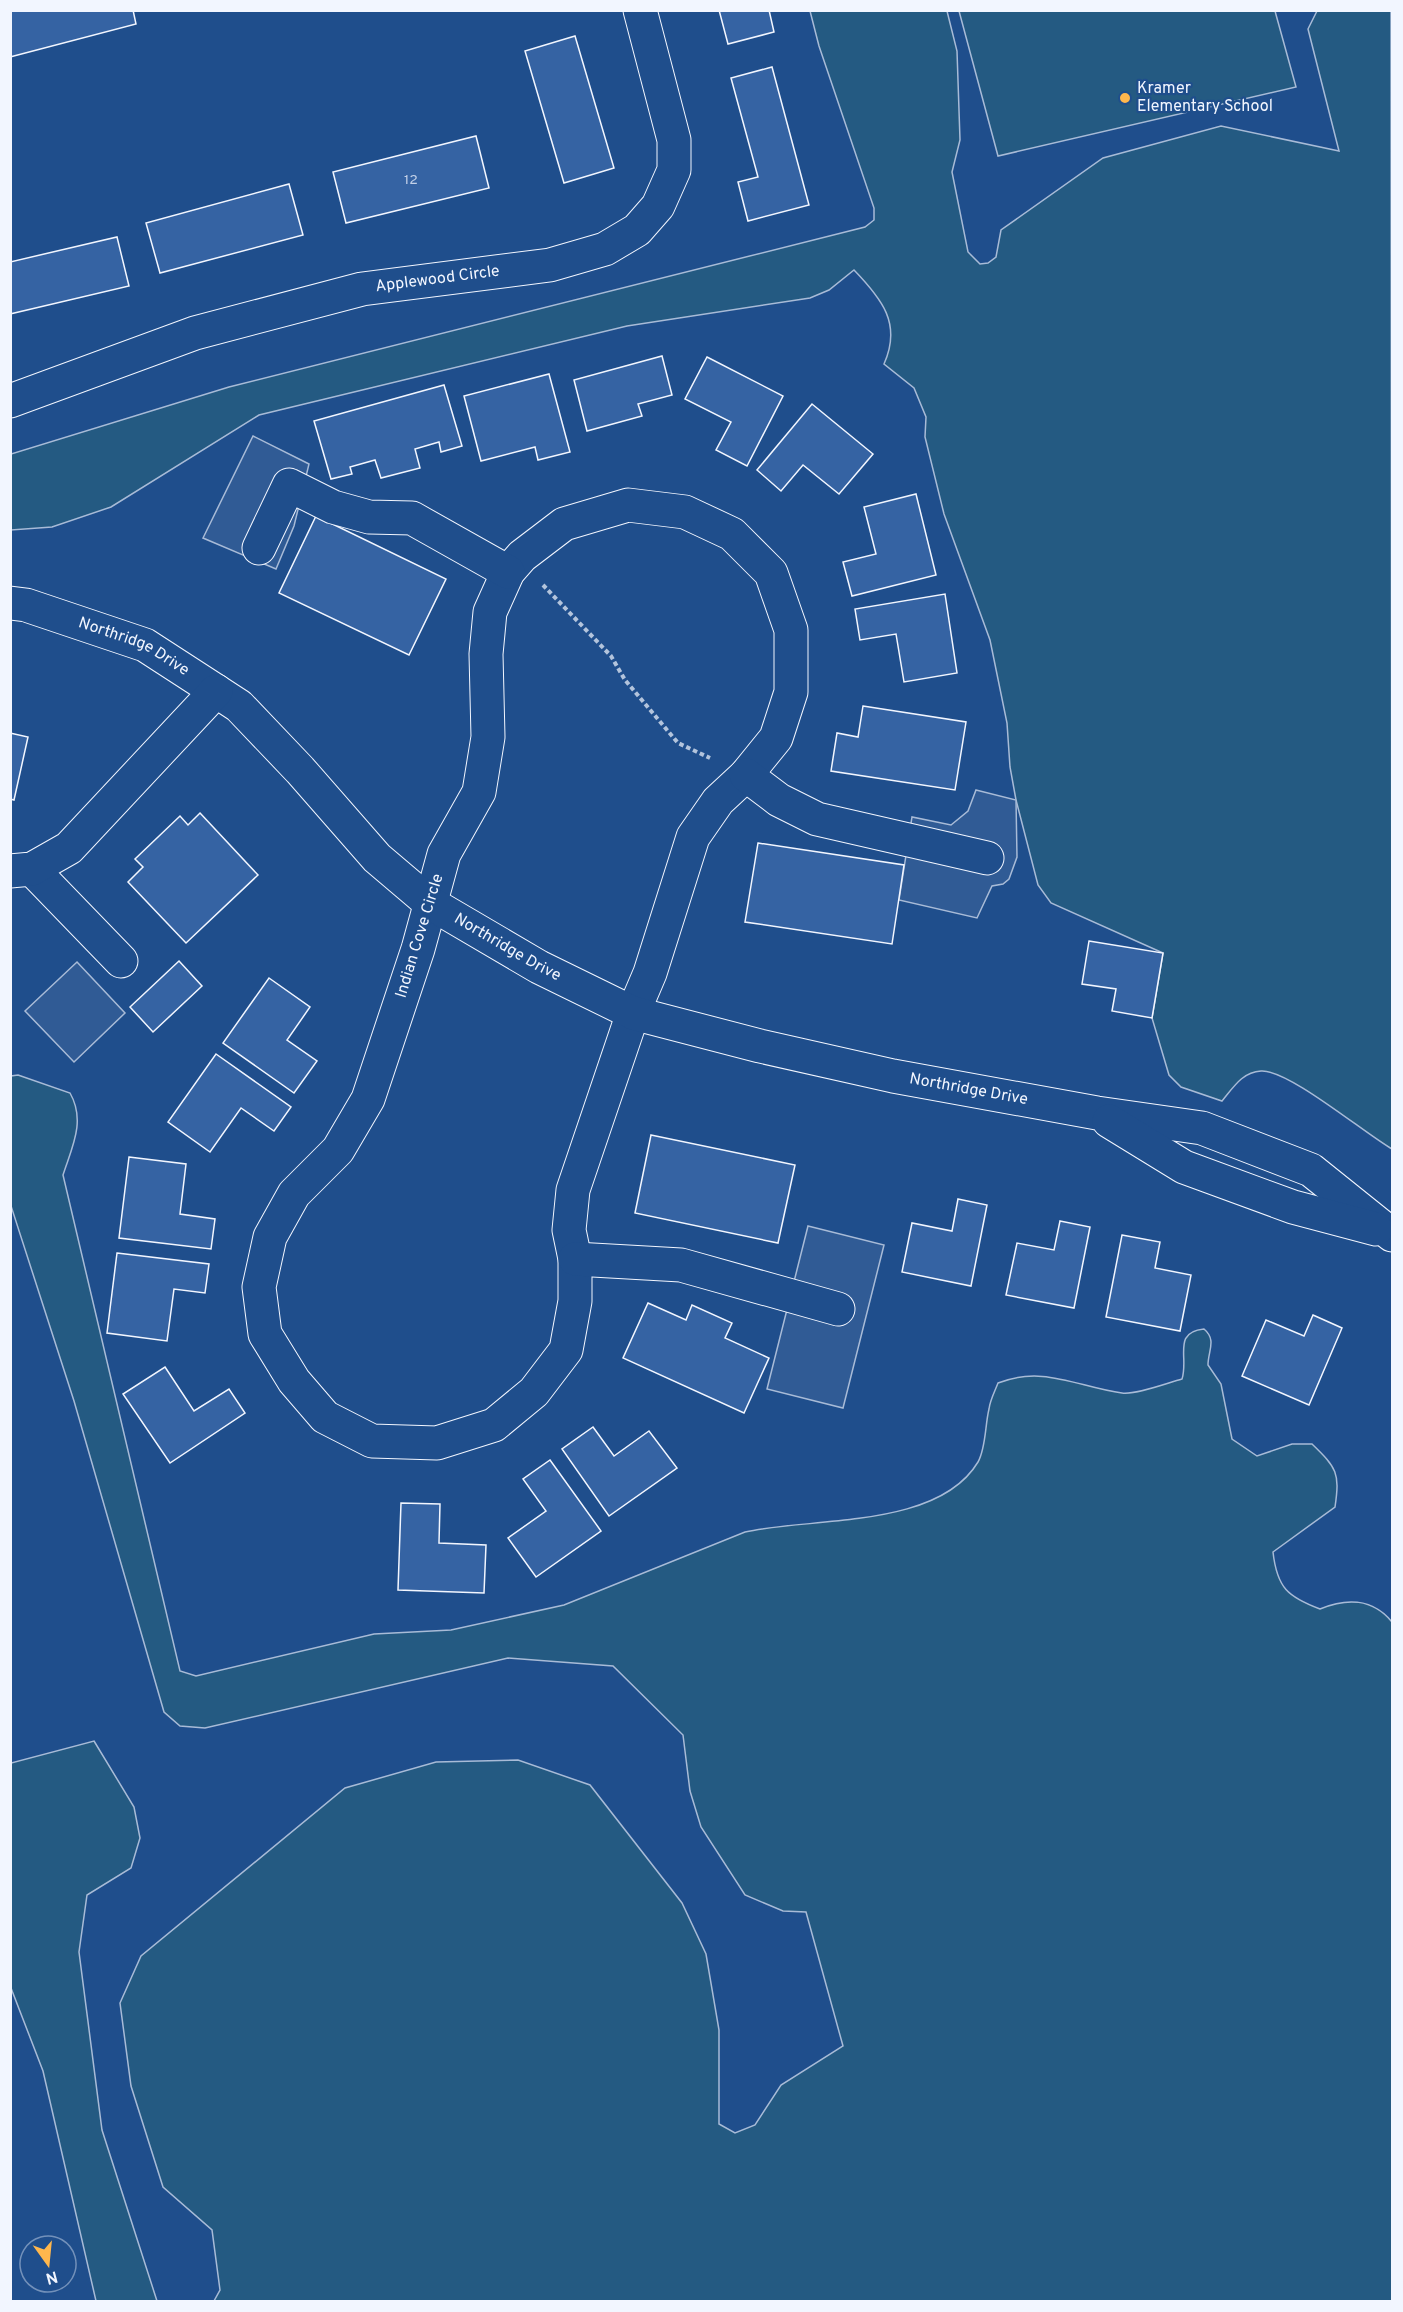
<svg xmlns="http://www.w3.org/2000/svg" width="1403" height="2312" font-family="Overpass,sans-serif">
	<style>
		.green { fill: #245a82; stroke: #a8bbd7; stroke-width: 1.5 }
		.parking { fill: #305b95; stroke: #a8bbd7; stroke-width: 1.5 }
		.building { fill: #3563a3; stroke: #f2f6ff; stroke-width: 1.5 }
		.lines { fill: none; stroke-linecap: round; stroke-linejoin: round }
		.minor-casing { stroke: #f2f6ff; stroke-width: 35 }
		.path { stroke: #b3c4dc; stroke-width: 4; stroke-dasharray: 4.5 3; stroke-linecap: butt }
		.minor { stroke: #1f4e8c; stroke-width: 33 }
		.poi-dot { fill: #ffb74d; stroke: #1f4e8c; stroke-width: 2 }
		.labels { text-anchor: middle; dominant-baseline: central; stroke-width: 4.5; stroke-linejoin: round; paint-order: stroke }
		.number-label { font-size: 14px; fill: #c3d1e8 }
		.poi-label { font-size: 16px; fill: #f2f6ff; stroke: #1f4e8c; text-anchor: start }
		.street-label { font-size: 16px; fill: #f2f6ff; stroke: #1f4e8c }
	</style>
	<rect width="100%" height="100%" fill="#1f4e8c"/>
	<g class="green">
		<path d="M810,11H947L957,51L960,140L952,172L968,252L980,264L988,263L996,257L1001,230L1103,158L1221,126L1339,151L1308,29L1317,11H1391L1392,1149C1364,1133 1288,1069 1261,1071C1242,1072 1233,1088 1222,1101L1181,1087L1169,1075L1152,1018L1163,953L1051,903L1038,885L1016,800L1010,767L1007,723L990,640L944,514L925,437L926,417L914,388L884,364C902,324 882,299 854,270L829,290L810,298L627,326L259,415L111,507L52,527L11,530V454L229,387L865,227L874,220V208L819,46Z"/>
		<polygon points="959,11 1275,11 1296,87 998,156"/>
		<path d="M18,1075L70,1093C86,1121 72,1147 63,1175L180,1671L196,1676L374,1634L451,1630L564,1605L745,1532C812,1517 938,1529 978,1462C986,1448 985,1425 989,1409C990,1400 995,1391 998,1383C1043,1365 1078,1387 1122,1393C1136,1395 1167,1383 1182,1379C1189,1358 1172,1332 1204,1329C1217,1340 1208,1351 1208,1365L1221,1384L1232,1439L1257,1456L1292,1444H1312C1337,1468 1340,1473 1335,1507L1273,1552C1277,1588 1288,1597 1320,1609C1347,1598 1372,1598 1392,1622V2301H214L220,2290L212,2230L163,2187L131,2086L120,2003L141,1956L345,1788L436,1762L518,1760L590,1785L682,1903L706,1954L719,2030V2124L735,2133L755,2125L781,2085L843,2046L806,1912L783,1911L745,1895L701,1827L690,1791L683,1735L613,1666L508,1658L205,1728L180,1726L164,1712L74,1401L11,1206V1076Z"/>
		<polygon points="94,1741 134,1807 140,1838 131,1868 87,1895 79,1952 102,2130 157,2301 96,2301 43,2071 11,1988 11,1763"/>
	</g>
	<g class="parking">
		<polygon points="253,436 309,464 294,526 276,569 203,538"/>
		<polygon points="976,790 1016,800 1017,857 1009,879 1003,884 992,886 977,918 899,900 912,817 951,825 968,811"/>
		<polygon points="77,962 125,1013 74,1062 25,1011"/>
		<polygon points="808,1226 884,1245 843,1408 767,1389"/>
	</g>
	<g class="building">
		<polygon points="10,10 133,10 136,24 10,57"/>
		<polygon points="719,10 769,10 774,32 728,44"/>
		<polygon points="575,36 614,168 564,183 525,51"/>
		<polygon points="772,67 809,205 748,221 738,182 758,177 731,78"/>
		<polygon points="476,136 489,188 346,223 333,172"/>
		<polygon points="289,184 303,235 160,273 146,223"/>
		<polygon points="117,237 129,286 10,314 10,262"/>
		<polygon points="662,356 672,395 638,404 642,416 587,431 574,380"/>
		<polygon points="707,357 783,396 747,466 716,450 731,422 685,399"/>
		<polygon points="549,374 570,452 538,460 535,447 481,461 464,396"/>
		<polygon points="444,385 462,446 441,452 439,442 415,449 420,468 381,478 375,460 350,467 352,474 331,479 314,421"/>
		<polygon points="812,404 873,454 839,494 803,465 781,491 757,470"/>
		<polygon points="916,494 936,575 852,596 843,562 876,554 864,507"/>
		<polygon points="316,516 446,579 409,655 279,593"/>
		<polygon points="945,594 957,673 904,682 896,634 860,640 855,609"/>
		<polygon points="863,706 966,722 955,790 831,771 837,733 858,737"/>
		<polygon points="10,733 28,737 14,800 10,799"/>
		<polygon points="200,813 258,875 186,943 128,882 143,867 135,859 180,816 188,825"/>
		<polygon points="758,843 904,865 892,944 745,922"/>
		<polygon points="1089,941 1163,953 1152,1018 1112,1011 1116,989 1082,984"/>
		<polygon points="179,961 202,986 153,1032 130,1007"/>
		<polygon points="269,978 310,1007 287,1040 317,1061 294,1093 223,1043"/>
		<polygon points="216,1054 291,1107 274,1131 241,1108 210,1152 168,1122"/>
		<polygon points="651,1135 795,1165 778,1243 635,1213"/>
		<polygon points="129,1157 186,1164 180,1214 215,1219 211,1249 119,1238"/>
		<polygon points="958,1199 987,1205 971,1286 902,1272 912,1223 952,1231"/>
		<polygon points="1060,1221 1090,1227 1074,1308 1006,1295 1017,1243 1054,1250"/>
		<polygon points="1122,1235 1160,1242 1155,1268 1191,1275 1180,1331 1106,1317"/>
		<polygon points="117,1253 209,1264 205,1293 174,1289 167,1341 107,1333"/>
		<polygon points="648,1303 686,1320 692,1305 732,1323 725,1338 769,1358 744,1413 623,1358"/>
		<polygon points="1313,1315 1342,1328 1309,1405 1242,1376 1266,1320 1304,1336"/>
		<polygon points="165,1367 194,1411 229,1389 245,1413 170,1463 123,1394"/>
		<polygon points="593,1427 614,1456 649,1431 677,1468 609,1516 562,1449"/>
		<polygon points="550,1460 601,1531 536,1577 508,1538 546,1511 523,1479"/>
		<polygon points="401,1503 440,1504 439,1543 486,1545 484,1593 398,1590"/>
	</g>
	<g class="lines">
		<defs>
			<g id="minor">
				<path id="s1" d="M10,401L195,333L362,289L550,265L605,249L637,230L658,206L674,170V140L640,10"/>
				<polygon points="628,505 685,512 732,534 771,573 791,630 791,692 776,738 746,775 718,801 693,837 650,973 633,1013 573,1190 569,1230 575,1259 575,1301 566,1350 534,1392 494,1425 437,1443 372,1441 325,1417 294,1381 265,1334 259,1287 270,1237 294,1194 338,1150 368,1099 418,949 444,854 479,792 488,737 486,654 490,612 508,572 522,556 564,524"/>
				<polyline points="259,548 289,485 333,507 369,517 412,518 508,572"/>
				<path id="s2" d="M10,603L26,605L145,645L216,691L239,706L300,770L377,858L430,903L539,967L633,1013L760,1046L893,1076L1097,1113L1202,1128L1311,1170L1392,1235"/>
				<polyline points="746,775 779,800 817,819 987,858"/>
				<polyline points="32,869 121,961"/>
				<polyline points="10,871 32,869 69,848 216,691"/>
				<polyline points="1109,1121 1184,1167 1293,1207 1376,1229"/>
				<polyline points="575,1259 681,1265 838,1309"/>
			</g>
		</defs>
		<use href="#minor" class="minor-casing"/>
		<polyline class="path" points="543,585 611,656 625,680 678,743 710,758"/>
		<use href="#minor" class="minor"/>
	</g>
	<circle class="poi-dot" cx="1125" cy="98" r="6"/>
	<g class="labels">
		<g class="number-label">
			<text x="411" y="180">12</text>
		</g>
		<g class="poi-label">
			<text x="1137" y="89">Kramer<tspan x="1137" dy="18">Elementary School</tspan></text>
		</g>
		<g class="street-label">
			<text stroke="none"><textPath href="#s1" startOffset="446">Applewood Circle</textPath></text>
			<text stroke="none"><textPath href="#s2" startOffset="132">Northridge Drive</textPath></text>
			<text transform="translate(420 936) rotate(-73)">Indian Cove Circle</text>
			<text stroke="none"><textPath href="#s2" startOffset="618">Northridge Drive</textPath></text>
			<text stroke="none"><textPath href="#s2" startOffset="1104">Northridge Drive</textPath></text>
		</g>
	</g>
	<rect width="1403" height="2312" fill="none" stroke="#f2f6ff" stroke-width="24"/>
	<g transform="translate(48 2264) rotate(165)"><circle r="28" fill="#1f4e8c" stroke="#7391ba" stroke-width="1.5"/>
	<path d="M0-4.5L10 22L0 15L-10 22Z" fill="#ffb74d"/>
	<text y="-9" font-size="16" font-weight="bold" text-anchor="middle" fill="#f2f6ff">N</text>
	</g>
</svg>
